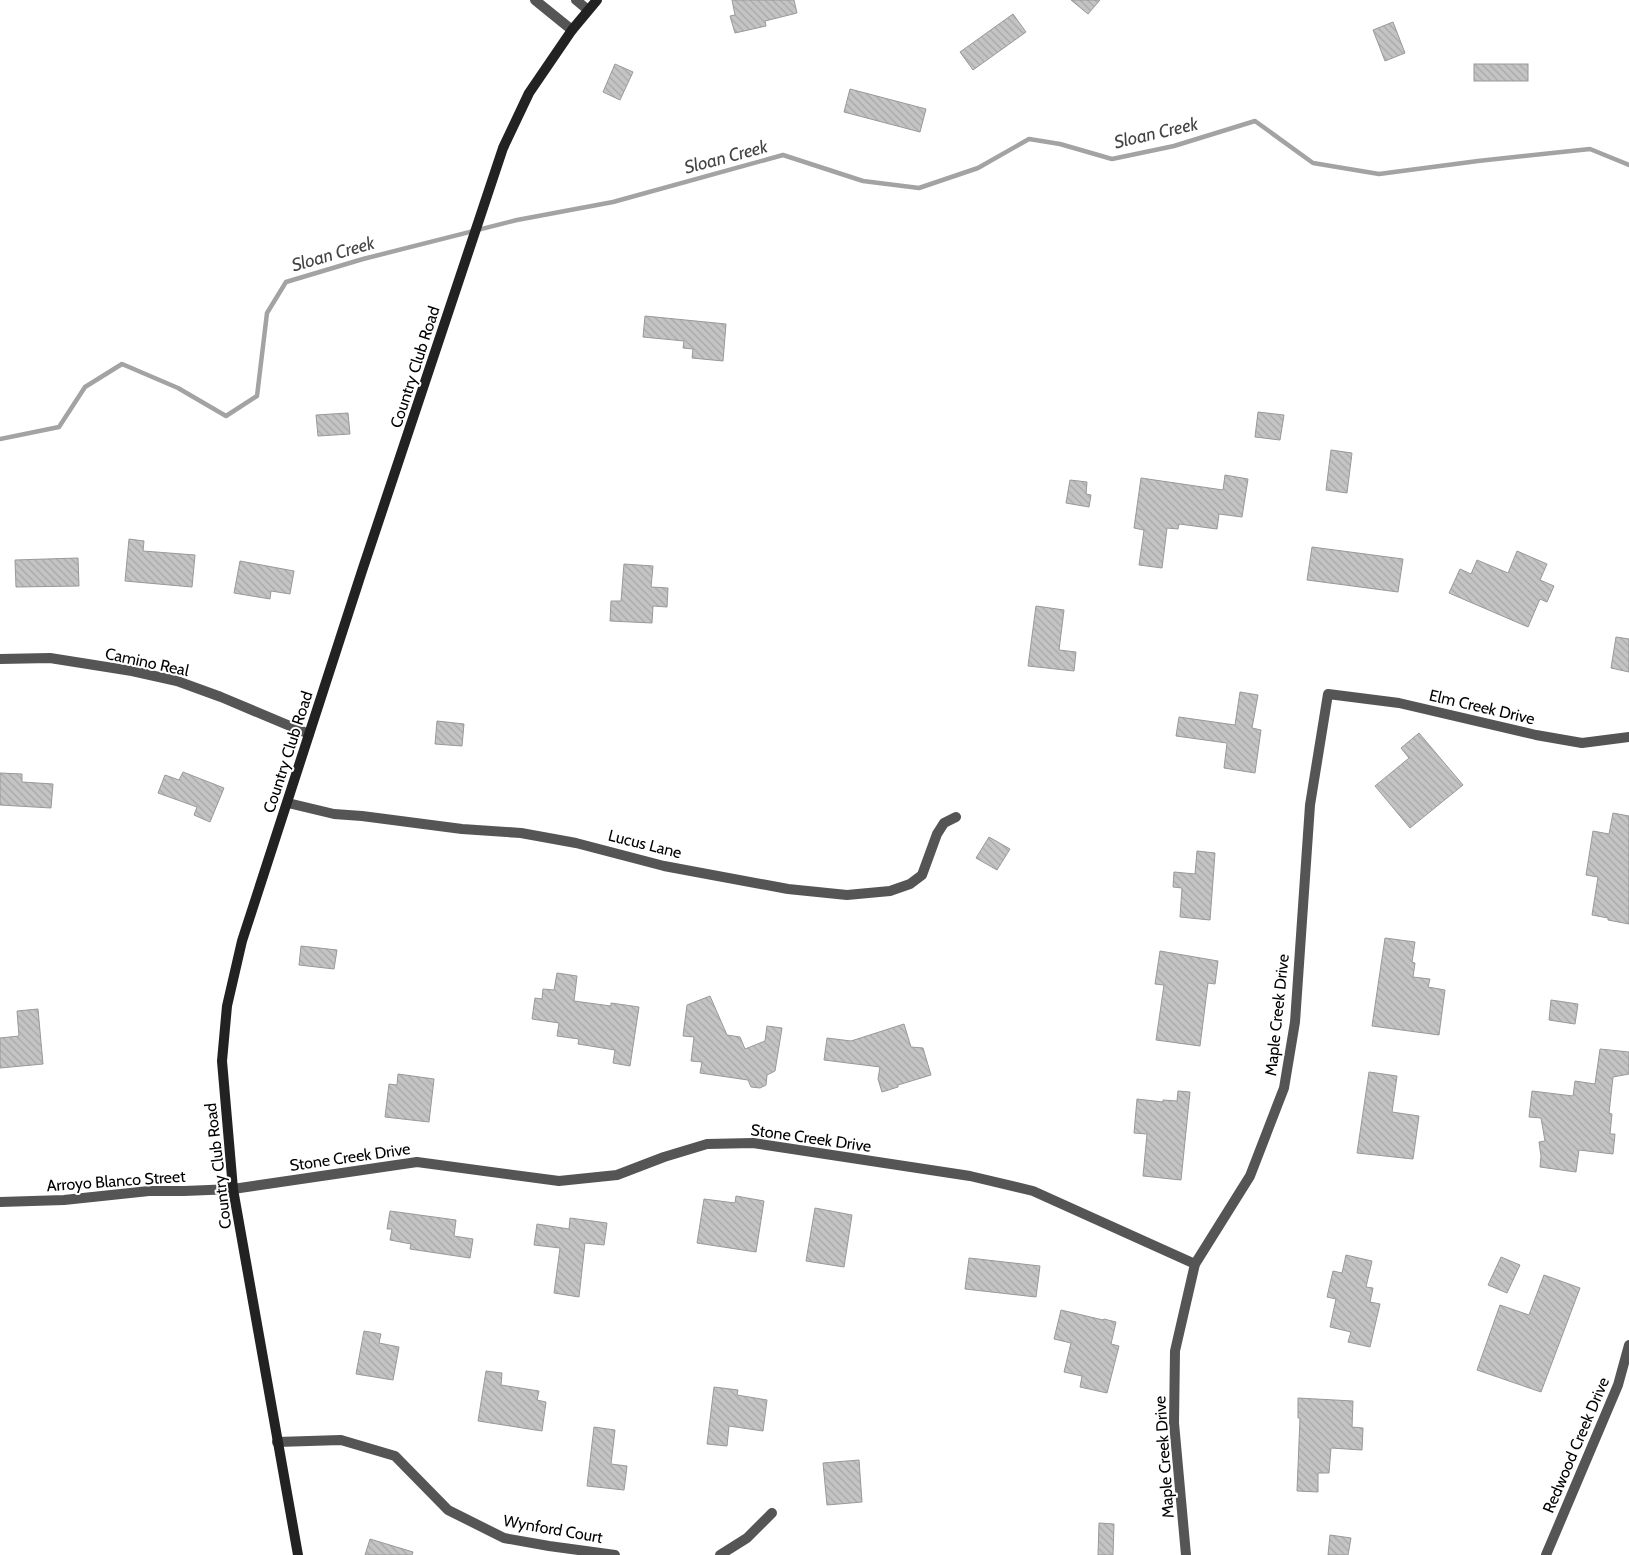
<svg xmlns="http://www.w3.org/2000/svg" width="1629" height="1555" font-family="Cabin,sans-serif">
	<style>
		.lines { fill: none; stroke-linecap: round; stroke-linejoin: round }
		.stream { stroke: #a3a3a3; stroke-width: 4.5 }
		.building { fill: url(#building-back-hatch); stroke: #999 }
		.street { stroke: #555; stroke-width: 10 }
		.secondary { stroke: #222; stroke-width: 10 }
		.labels { text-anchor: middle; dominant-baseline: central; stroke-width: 4; stroke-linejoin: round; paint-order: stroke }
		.street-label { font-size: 16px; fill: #000; stroke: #fff }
		.water-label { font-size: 18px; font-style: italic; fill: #444; stroke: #fff }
	</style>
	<defs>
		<pattern id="building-back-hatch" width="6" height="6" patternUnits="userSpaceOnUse" patternTransform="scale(1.25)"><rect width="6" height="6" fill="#c4c4c4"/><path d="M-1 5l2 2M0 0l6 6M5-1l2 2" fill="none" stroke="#a7a7a7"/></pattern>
	</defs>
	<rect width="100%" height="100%" fill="#fff"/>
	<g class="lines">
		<polyline class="stream" points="0,439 59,427 85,387 122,364 178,388 226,416 257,396 267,313 286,282 363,259 517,220 613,202 783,155 863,181 919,188 978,168 1029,139 1060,144 1112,159 1174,146 1255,121 1313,163 1379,174 1478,161 1590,149 1629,165"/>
	</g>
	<g class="building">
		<polygon points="732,0 794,0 797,13 765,21 766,26 735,33 730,16 735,15"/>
		<polygon points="1071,0 1100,0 1088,14"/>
		<polygon points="1013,14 1026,32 973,70 960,52"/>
		<polygon points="1393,22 1405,53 1385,61 1373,30"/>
		<polygon points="615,64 633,72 620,100 603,92"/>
		<rect x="1474" y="64" width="54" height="17"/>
		<polygon points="850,89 926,109 920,132 844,112"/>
		<polygon points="645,316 726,324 723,361 692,358 693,349 683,348 684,341 643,337"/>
		<polygon points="1258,412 1284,415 1280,440 1255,437"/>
		<polygon points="348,413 350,434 318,436 316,415"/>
		<polygon points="1331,450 1352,453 1347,493 1326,490"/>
		<polygon points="1225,475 1248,479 1242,517 1219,514 1217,529 1179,524 1178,529 1167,528 1162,568 1139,565 1144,530 1134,528 1141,478 1223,490"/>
		<polygon points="1070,480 1087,482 1086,494 1091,495 1089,507 1066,503"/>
		<polygon points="129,539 144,541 143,551 195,555 192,587 125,581"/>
		<polygon points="1312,547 1403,559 1398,592 1307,580"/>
		<polygon points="1517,551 1547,564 1540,580 1554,586 1547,602 1540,599 1528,627 1449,593 1460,569 1471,574 1477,560 1508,573"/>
		<polygon points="78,558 79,586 16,587 15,560"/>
		<polygon points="240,561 294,571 290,594 271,591 270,599 234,593"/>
		<polygon points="624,564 653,566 651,587 668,588 667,607 653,606 652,623 610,621 611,601 621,601"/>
		<polygon points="1036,606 1064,610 1059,650 1076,652 1074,671 1028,666"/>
		<polygon points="1616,637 1629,639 1629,672 1611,668"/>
		<polygon points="1240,692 1258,695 1252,728 1261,730 1255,773 1224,768 1227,743 1176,736 1179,717 1235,725"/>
		<polygon points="437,721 464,724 462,746 435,744"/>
		<polygon points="1419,733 1463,785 1410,828 1375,786 1409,758 1401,748"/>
		<polygon points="183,772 224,788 210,822 194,815 197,807 158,793 165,775 179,780"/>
		<polygon points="0,773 22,774 22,782 53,784 51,808 0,805"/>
		<polygon points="1613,813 1629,816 1629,924 1608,920 1608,918 1592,915 1598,877 1586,875 1593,831 1609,834"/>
		<polygon points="989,837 1010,849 997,870 976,858"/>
		<polygon points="1197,851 1215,853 1210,920 1180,917 1182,888 1173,887 1174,872 1195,874"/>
		<polygon points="1385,938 1415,942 1412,962 1415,963 1413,977 1430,979 1428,987 1445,990 1439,1035 1372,1026"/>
		<polygon points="301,946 337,950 334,969 299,965"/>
		<polygon points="1160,951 1218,961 1215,984 1208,983 1200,1046 1156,1040 1164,985 1155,984"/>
		<polygon points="557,973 577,976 574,1001 611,1006 611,1003 639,1007 630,1066 613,1063 615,1050 578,1044 579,1039 557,1036 559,1023 532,1019 535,998 542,999 543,989 554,990"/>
		<polygon points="710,996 727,1035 740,1037 745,1049 765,1041 767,1026 782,1028 775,1071 767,1075 766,1085 760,1088 751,1087 748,1080 700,1073 702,1062 691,1061 694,1037 683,1036 687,1005"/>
		<polygon points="1551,1000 1578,1004 1575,1024 1549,1020"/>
		<polygon points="38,1009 43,1064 0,1068 0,1038 19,1036 17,1011"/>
		<polygon points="904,1024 911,1047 923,1048 931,1075 898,1085 898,1087 882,1092 878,1079 880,1067 824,1060 827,1038 851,1041"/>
		<polygon points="1600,1049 1629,1052 1629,1074 1613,1077 1609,1113 1612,1114 1610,1134 1615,1134 1613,1154 1579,1150 1576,1172 1540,1167 1541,1156 1539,1142 1545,1141 1541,1118 1529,1117 1532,1091 1573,1096 1575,1081 1595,1084"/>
		<polygon points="1369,1072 1397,1076 1392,1112 1419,1116 1413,1159 1357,1153"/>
		<polygon points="398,1074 434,1079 429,1122 385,1117 389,1084 397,1085"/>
		<polygon points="1178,1091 1190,1092 1181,1180 1143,1176 1147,1134 1134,1133 1137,1099 1163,1102 1163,1100 1177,1101"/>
		<polygon points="736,1196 764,1201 756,1252 697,1243 704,1199 735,1203"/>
		<polygon points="815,1208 852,1215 844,1267 806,1261"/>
		<polygon points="390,1211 456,1220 454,1236 473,1239 470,1258 410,1249 411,1244 390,1240 392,1229 387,1229"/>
		<polygon points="570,1218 607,1223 604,1245 585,1243 579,1297 554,1293 560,1248 534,1245 537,1224 569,1229"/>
		<polygon points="1346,1255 1372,1261 1366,1287 1373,1288 1370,1302 1380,1304 1370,1347 1348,1342 1351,1332 1330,1327 1336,1299 1327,1297 1333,1271 1342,1273"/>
		<polygon points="1501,1257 1520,1265 1507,1293 1488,1285"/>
		<polygon points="969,1258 1040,1266 1036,1297 965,1289"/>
		<polygon points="1544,1275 1580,1288 1541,1392 1477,1370 1500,1305 1529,1315"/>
		<polygon points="1061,1310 1103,1320 1104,1319 1116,1322 1111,1344 1119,1346 1107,1393 1080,1387 1082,1376 1064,1372 1071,1343 1054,1339"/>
		<polygon points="364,1331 381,1334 379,1343 399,1347 393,1380 356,1374"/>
		<polygon points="486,1371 502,1373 501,1385 539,1391 537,1400 546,1402 542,1431 478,1421"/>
		<polygon points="714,1387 738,1390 737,1395 767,1400 763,1431 729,1426 727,1446 707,1444"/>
		<polygon points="1298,1398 1353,1401 1352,1427 1363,1428 1362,1450 1331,1448 1329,1473 1318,1473 1318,1492 1297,1491 1300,1418 1298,1418"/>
		<polygon points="594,1427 615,1430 611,1464 627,1466 624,1490 587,1486"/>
		<polygon points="859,1460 862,1502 827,1505 823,1463"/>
		<polygon points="1099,1523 1114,1524 1113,1555 1098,1555"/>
		<polygon points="1330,1535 1351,1538 1348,1555 1328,1555"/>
		<polygon points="370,1539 413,1552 412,1555 365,1555"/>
	</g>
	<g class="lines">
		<g class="street">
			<polyline points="535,0 572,30"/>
			<polyline points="576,0 588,10"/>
			<polyline points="0,659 50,658 132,671 177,681 221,697 309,734"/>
			<polyline points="288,803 334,814 362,816 462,829 521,833 576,843 664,866 788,889 847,895 890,891 910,884 922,875 937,834 944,823 956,817"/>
			<polyline points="0,1202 64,1200 149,1191 184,1191 233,1189 417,1162 559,1181 617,1175 664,1157 707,1144 753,1143 970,1176 1033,1191 1195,1264"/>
			<polyline points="277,1442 341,1440 395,1456 448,1510 504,1538 549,1546 615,1555"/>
			<polyline points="720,1555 747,1538 772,1513"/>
			<polyline points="1186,1555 1174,1423 1175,1351 1195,1264 1250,1176 1284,1088 1295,1022 1310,805 1328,694 1399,703 1536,735 1582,743 1629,737"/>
			<polyline points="1546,1555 1618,1385 1629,1345"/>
		</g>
		<polyline class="secondary" points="298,1555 233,1189 222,1061 227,1006 242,941 362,571 503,148 529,93 572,30 597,0"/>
	</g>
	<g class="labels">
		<g class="street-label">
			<text transform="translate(415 367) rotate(-72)">Country Club Road</text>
			<text transform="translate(147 662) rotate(12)">Camino Real</text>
			<text transform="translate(1482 707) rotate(13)">Elm Creek Drive</text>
			<text transform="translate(288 752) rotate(-72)">Country Club Road</text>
			<text transform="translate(645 844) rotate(14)">Lucus Lane</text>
			<text transform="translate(1277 1015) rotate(-84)">Maple Creek Drive</text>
			<text transform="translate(811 1138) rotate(8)">Stone Creek Drive</text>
			<text transform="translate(350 1157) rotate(-8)">Stone Creek Drive</text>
			<text transform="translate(218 1166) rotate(-97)">Country Club Road</text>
			<text transform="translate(116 1181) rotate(-4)">Arroyo Blanco Street</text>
			<text transform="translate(1576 1445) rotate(-67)">Redwood Creek Drive</text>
			<text transform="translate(1164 1457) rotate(-94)">Maple Creek Drive</text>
			<text transform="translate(553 1529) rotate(10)">Wynford Court</text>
		</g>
		<g class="water-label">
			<text transform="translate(1156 133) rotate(-13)">Sloan Creek</text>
			<text transform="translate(726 157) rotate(-15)">Sloan Creek</text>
			<text transform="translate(333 254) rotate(-16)">Sloan Creek</text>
		</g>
	</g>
</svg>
